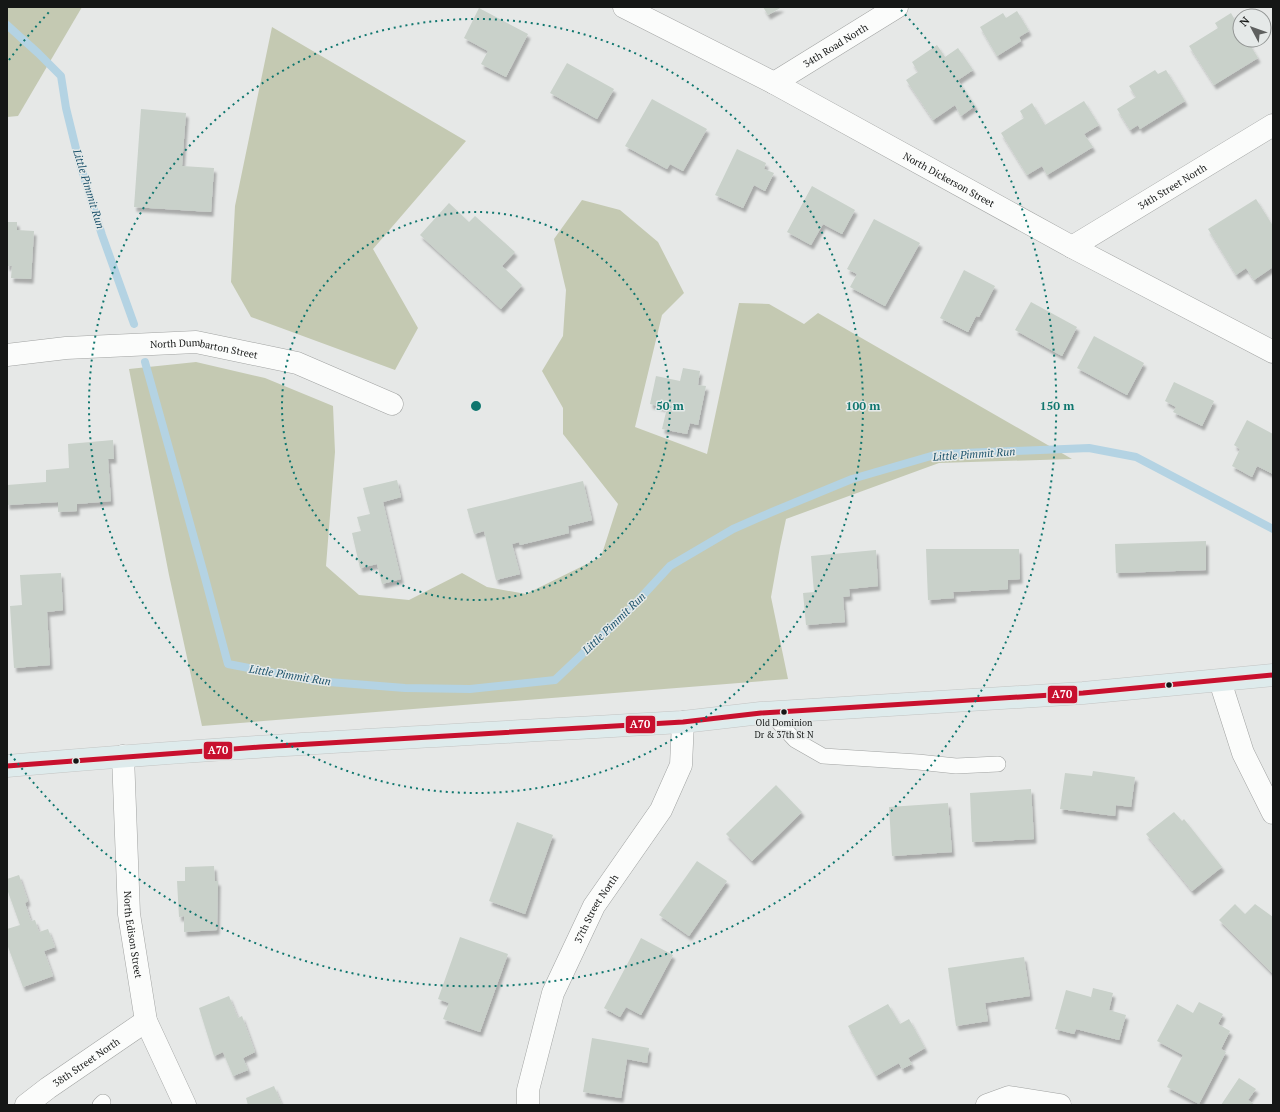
<svg xmlns="http://www.w3.org/2000/svg" width="1280" height="1112" font-family="'PT Serif',serif">
	<style>
		.forest { fill: #c4c9b2 }
		.lines { fill: none; stroke-linecap: round; stroke-linejoin: round }
		.stream { stroke: #b4d3e3; stroke-width: 8 }
		.building { fill: #c9d1ca; filter: url(#shadow) }
		.service-casing { stroke: #a1a3a2; stroke-width: 16 }
		.minor-casing { stroke: #a1a3a2; stroke-width: 23 }
		.tertiary-casing { stroke: #a1a3a2; stroke-width: 23 }
		.primary-casing { stroke: #c3c4c3; stroke-width: 23 }
		.service { stroke: #fbfcfb; stroke-width: 15 }
		.minor { stroke: #fbfcfb; stroke-width: 22 }
		.tertiary { stroke: #fbfcfb; stroke-width: 22 }
		.primary { stroke: #deebec; stroke-width: 22 }
		.bus-1-casing { stroke: #e5e9e8; stroke-width: 8 }
		.bus-1 { stroke: #c8102e; stroke-width: 5 }
		.ring { fill: none; stroke: #0f766e; stroke-width: 2; stroke-dasharray: 2 4 }
		.bus-dot { fill: #151716; stroke: #e5e9e8; stroke-width: 1.5 }
		.labels { text-anchor: middle; dominant-baseline: central; stroke-width: 3; stroke-linejoin: round; paint-order: stroke }
		.bus-label { font-size: 9px; fill: #151716; stroke: #e5e9e8 }
		.street-label { font-size: 10px; fill: #151716; stroke: #e5e9e8 }
		.water-label { font-size: 11px; font-style: italic; fill: #1d536c; stroke: #e5e9e8 }
		.centre { fill: #0f766e; stroke: #e5e9e8; stroke-width: 2 }
		.ring-label { font-size: 12px; text-anchor: middle; font-weight: bold; fill: #0f766e; stroke: #e5e9e8; stroke-width: 3; stroke-linejoin: round; paint-order: stroke }
		.line-badge { stroke: #e5e9e8; stroke-width: 1.5 }
		.badge-label { font-size: 11px; text-anchor: middle; font-weight: bold; fill: #fff }
	</style>
	<defs>
		<filter id="shadow"><feDropShadow dx="2.5" dy="4.5" stdDeviation="1" flood-color="#0004"/></filter>
	</defs>
	<rect width="100%" height="100%" fill="#e6e8e7"/>
	<g class="forest">
		<polygon points="7,7 82,7 18,116 7,117"/>
		<polygon points="272,27 466,141 373,249 418,328 395,370 251,317 231,282 235,206"/>
		<polygon points="582,200 620,210 658,242 684,293 662,315 635,427 707,454 739,303 769,304 804,324 818,313 1072,459 939,463 786,519 780,547 771,597 788,679 202,726 169,575 129,369 196,362 265,378 333,406 335,452 326,566 359,595 409,600 462,573 487,587 526,594 601,557 618,504 563,434 563,408 542,371 563,336 566,290 554,239"/>
	</g>
	<g class="lines">
		<g class="stream">
			<polyline points="7,25 38,53 61,76 66,108 79,161 102,235 134,324"/>
			<polyline points="145,362 204,574 228,664 316,681 405,688 470,689 555,680 633,606 670,566 733,529 772,512 852,479 938,454 1089,448 1136,457 1273,529"/>
		</g>
	</g>
	<g class="building">
		<polygon points="763,7 782,7 768,15"/>
		<polygon points="479,8 528,34 506,77 481,64 488,51 464,38"/>
		<polygon points="1017,11 1029,31 1019,37 1021,41 997,56 980,27 1003,13 1006,18"/>
		<polygon points="1231,13 1240,29 1240,40 1247,40 1258,58 1214,85 1189,46 1218,28 1215,23"/>
		<polygon points="937,45 945,57 958,48 973,70 958,80 975,106 961,116 955,105 933,120 906,80 918,72 912,62"/>
		<polygon points="567,63 614,89 597,119 550,93"/>
		<polygon points="1155,70 1158,74 1166,70 1185,101 1140,129 1138,125 1130,130 1117,109 1136,97 1129,86"/>
		<polygon points="652,99 707,129 683,171 670,164 667,169 625,146"/>
		<polygon points="1084,101 1099,125 1084,134 1093,147 1047,175 1042,166 1027,175 1001,133 1024,118 1020,111 1032,103 1045,125"/>
		<polygon points="141,109 186,113 182,166 214,168 211,212 134,207"/>
		<polygon points="737,149 766,163 764,169 774,173 765,191 754,185 743,208 715,195"/>
		<polygon points="812,186 855,210 842,234 823,224 811,245 787,232"/>
		<polygon points="1256,199 1273,226 1273,267 1254,280 1246,268 1236,275 1208,229"/>
		<polygon points="449,203 469,222 475,216 515,252 502,266 522,285 501,309 420,235"/>
		<polygon points="874,219 920,243 885,306 850,287 857,274 847,269"/>
		<polygon points="7,222 17,222 17,230 34,231 31,279 11,278 12,266 7,266"/>
		<polygon points="964,270 995,286 979,317 976,316 968,332 940,318"/>
		<polygon points="1031,302 1077,327 1062,356 1015,330"/>
		<polygon points="1094,336 1144,363 1127,395 1077,368"/>
		<polygon points="683,368 700,371 698,385 706,386 698,425 690,423 687,434 662,429 667,408 650,404 656,376 680,381"/>
		<polygon points="1174,382 1214,401 1202,426 1173,412 1176,407 1165,401"/>
		<polygon points="1247,420 1273,434 1273,474 1257,466 1252,477 1232,466 1240,449 1234,445"/>
		<polygon points="113,440 114,459 108,459 111,501 77,504 77,511 58,512 58,502 7,505 7,485 46,482 46,470 69,468 68,444"/>
		<polygon points="397,480 401,497 383,502 401,579 382,584 377,564 360,568 352,533 361,531 357,517 370,514 363,488"/>
		<polygon points="583,481 592,520 568,526 569,533 520,545 519,542 512,544 520,574 496,580 484,531 474,534 467,509"/>
		<polygon points="1206,541 1206,570 1116,573 1115,544"/>
		<polygon points="926,549 1019,549 1020,579 1008,580 1008,589 953,592 954,598 928,600"/>
		<polygon points="876,550 878,586 849,589 850,596 843,597 845,622 806,625 803,593 814,592 811,556"/>
		<polygon points="61,573 63,610 47,612 50,665 14,668 10,606 22,605 20,575"/>
		<polygon points="1093,771 1135,777 1131,807 1116,805 1115,816 1060,809 1065,773 1092,776"/>
		<polygon points="776,785 802,812 752,861 726,834"/>
		<polygon points="1031,789 1034,839 972,842 970,793"/>
		<polygon points="948,803 952,852 892,856 889,807"/>
		<polygon points="1174,812 1182,821 1184,819 1222,867 1192,891 1146,834"/>
		<polygon points="517,822 553,835 525,914 489,901"/>
		<polygon points="697,861 727,881 689,936 659,915"/>
		<polygon points="214,866 215,881 218,881 217,930 184,932 184,916 179,917 177,881 185,881 185,867"/>
		<polygon points="19,875 28,901 25,903 31,921 35,920 39,932 48,929 55,947 44,951 53,976 23,987 7,944 7,929 20,925 7,889 7,879"/>
		<polygon points="1235,904 1245,914 1255,904 1273,917 1273,974 1219,920"/>
		<polygon points="460,937 508,954 480,1032 443,1019 449,1003 438,999"/>
		<polygon points="641,938 673,955 641,1015 626,1007 620,1017 604,1008"/>
		<polygon points="1024,957 1030,996 985,1003 988,1021 956,1026 948,968"/>
		<polygon points="1093,988 1113,993 1109,1010 1126,1015 1119,1040 1076,1029 1074,1034 1055,1029 1066,990 1091,997"/>
		<polygon points="229,996 238,1018 242,1016 255,1052 243,1058 248,1070 233,1076 223,1052 214,1056 199,1008"/>
		<polygon points="1199,1002 1223,1014 1218,1024 1230,1031 1221,1049 1226,1052 1199,1104 1167,1087 1183,1055 1157,1041 1177,1004 1193,1013"/>
		<polygon points="888,1004 900,1024 909,1019 925,1048 908,1058 912,1064 902,1069 899,1063 876,1076 848,1026"/>
		<polygon points="592,1038 649,1048 647,1063 627,1059 621,1098 583,1092"/>
		<polygon points="1239,1078 1256,1089 1248,1100 1255,1105 1221,1105"/>
		<polygon points="274,1086 282,1105 248,1105 246,1098"/>
	</g>
	<g class="lines">
		<defs>
			<g id="service">
				<polyline points="770,713 795,740 823,756 918,762 956,766 998,764"/>
				<polyline points="100,1105 103,1102"/>
			</g>
			<g id="minor">
				<path id="s1" d="M624,7L774,83L1072,247L1273,352"/>
				<path id="s2" d="M774,83L897,7"/>
				<path id="s3" d="M1072,247L1273,125"/>
				<path id="s4" d="M7,355L66,348L196,342L297,363L392,404"/>
				<path id="s5" d="M123,756L129,914L146,1021L185,1105"/>
				<path id="s6" d="M26,1105L48,1088L146,1021"/>
				<path id="s7" d="M528,1105V1090L553,993L594,906L661,810L681,765L683,722"/>
				<polyline points="987,1105 1009,1097 1060,1105"/>
			</g>
			<polyline id="tertiary" points="1220,681 1243,753 1273,813"/>
			<path id="primary" d="M7,766C232,746 457,735 683,722L761,713L1083,693L1273,675"/>
		</defs>
		<use href="#service" class="service-casing"/>
		<use href="#minor" class="minor-casing"/>
		<use href="#tertiary" class="tertiary-casing"/>
		<use href="#primary" class="primary-casing"/>
		<use href="#service" class="service"/>
		<use href="#minor" class="minor"/>
		<use href="#tertiary" class="tertiary"/>
		<use href="#primary" class="primary"/>
		<defs>
			<polyline id="bus-1" points="7,766 260,747 683,722 761,713 1083,693 1273,675"/>
		</defs>
		<use href="#bus-1" class="bus-1-casing"/>
		<use href="#bus-1" class="bus-1"/>
	</g>
	<g class="ring">
		<circle cx="476" cy="406" r="194"/>
		<circle cx="476" cy="406" r="387"/>
		<path d="M9 60A581 581 0 0 1 51 10M901 10A581 581 0 1 1 9 752"/>
	</g>
	<g class="bus-dot">
		<circle cx="1169" cy="685" r="3.5"/>
		<circle cx="784" cy="712" r="3.5"/>
		<circle cx="76" cy="761" r="3.5"/>
	</g>
	<g class="labels">
		<g class="bus-label">
			<text x="784" y="723">Old Dominion<tspan x="784" dy="12">Dr &amp; 37th St N</tspan></text>
		</g>
		<g class="street-label">
			<text stroke="none"><textPath href="#s2" startOffset="72">34th Road North</textPath></text>
			<text stroke="none"><textPath href="#s1" startOffset="368">North Dickerson Street</textPath></text>
			<text stroke="none"><textPath href="#s3" startOffset="117">34th Street North</textPath></text>
			<text stroke="none"><textPath href="#s4" startOffset="198">North Dumbarton Street</textPath></text>
			<text stroke="none"><textPath href="#s7" startOffset="210">37th Street North</textPath></text>
			<text stroke="none"><textPath href="#s5" startOffset="179">North Edison Street</textPath></text>
			<text stroke="none"><textPath href="#s6" startOffset="74">38th Street North</textPath></text>
		</g>
		<g class="water-label">
			<text transform="translate(89 189) rotate(73)">Little Pimmit Run</text>
			<text transform="translate(974 454) rotate(-4)">Little Pimmit Run</text>
			<text transform="translate(614 623) rotate(-44)">Little Pimmit Run</text>
			<text transform="translate(290 675) rotate(9)">Little Pimmit Run</text>
		</g>
	</g>
	<circle cx="476" cy="406" r="6" class="centre"/>
	<g class="ring-label">
		<text x="670" y="410">50 m</text>
		<text x="863" y="410">100 m</text>
		<text x="1057" y="410">150 m</text>
	</g>
	<g class="line-badge">
		<rect x="1047" y="685" width="31" height="19" rx="4" fill="#c8102e"/>
		<rect x="625" y="715" width="31" height="19" rx="4" fill="#c8102e"/>
		<rect x="203" y="741" width="30" height="19" rx="4" fill="#c8102e"/>
	</g>
	<g class="badge-label">
		<text x="1062" y="698">A70</text>
		<text x="640" y="728">A70</text>
		<text x="218" y="754">A70</text>
	</g>
	<rect width="1280" height="1112" fill="none" stroke="#151716" stroke-width="16"/>
	<g transform="translate(1252 28) rotate(311)"><circle r="19" fill="#e5e9e8" stroke="#929594"/>
	<path d="M0-3L7 15L0 10L-7 15Z" fill="#5e605f"/>
	<text y="-6" font-size="11" font-weight="bold" text-anchor="middle" fill="#151716">N</text>
	</g>
</svg>
